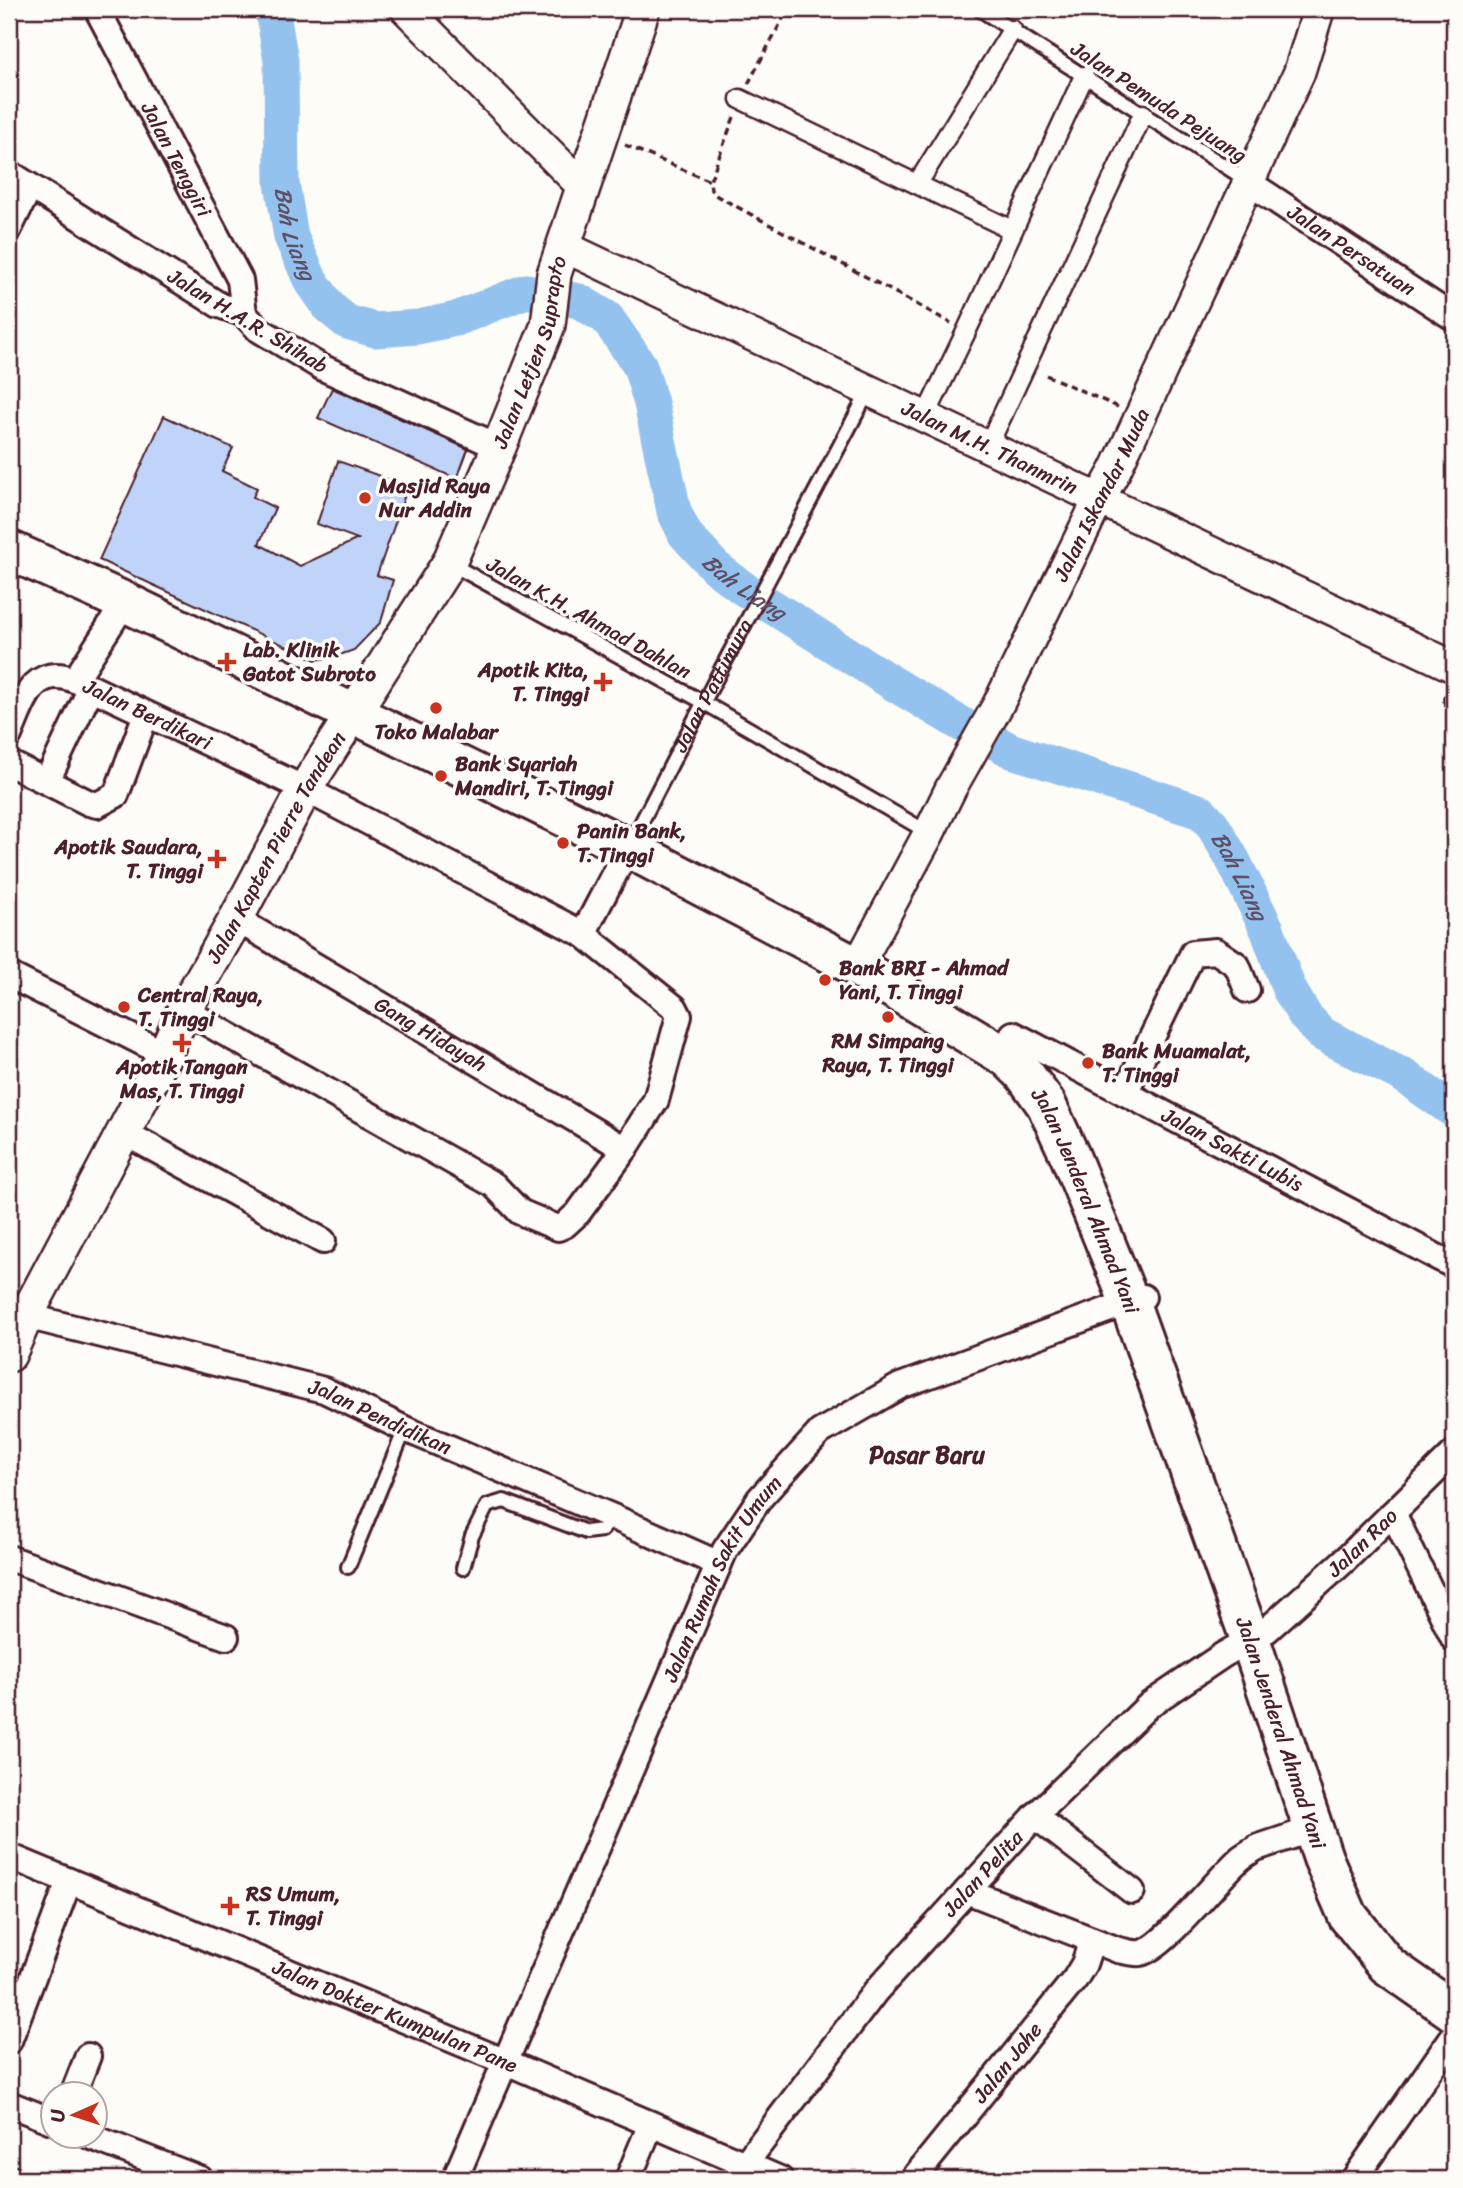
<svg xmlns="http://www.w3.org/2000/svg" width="1463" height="2188" font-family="Sriracha,sans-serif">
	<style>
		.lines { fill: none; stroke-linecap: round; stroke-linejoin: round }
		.river { stroke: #94c2ee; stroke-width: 35 }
		.building { fill: #c0d4f9; stroke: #4a1f2b; stroke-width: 2 }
		.service-casing { stroke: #4a1f2b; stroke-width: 18 }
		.pedestrian-casing { stroke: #4a1f2b; stroke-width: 23 }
		.minor-casing { stroke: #4a1f2b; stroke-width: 30 }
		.tertiary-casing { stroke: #4a1f2b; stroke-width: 35 }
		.secondary-casing { stroke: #4a1f2b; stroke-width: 38 }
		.primary-casing { stroke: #4a1f2b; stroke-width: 44 }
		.path { stroke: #4a1f2b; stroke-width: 3.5; stroke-dasharray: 7 5; stroke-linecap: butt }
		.service { stroke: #fdfcf7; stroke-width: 12 }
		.pedestrian { stroke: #fdfcf7; stroke-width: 18 }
		.minor { stroke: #fdfcf7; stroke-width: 24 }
		.tertiary { stroke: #fdfcf7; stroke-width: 30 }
		.secondary { stroke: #fdfcf7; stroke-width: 33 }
		.primary { stroke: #fdfcf7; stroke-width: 38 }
		.poi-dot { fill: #c8321e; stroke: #fdfcf7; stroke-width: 2.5 }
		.labels { text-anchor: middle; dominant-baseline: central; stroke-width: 7; stroke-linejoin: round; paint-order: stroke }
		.street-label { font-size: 21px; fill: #4a1f2b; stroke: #fdfcf7 }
		.poi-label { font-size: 21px; font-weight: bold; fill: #4a1f2b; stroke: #fdfcf7; text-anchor: start }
		.water-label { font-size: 23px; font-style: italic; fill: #605066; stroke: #fdfcf7 }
		.quarter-label { font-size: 24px; font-weight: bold; fill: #4a1f2b; stroke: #fdfcf7 }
	</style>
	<rect width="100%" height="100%" fill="#fdfcf7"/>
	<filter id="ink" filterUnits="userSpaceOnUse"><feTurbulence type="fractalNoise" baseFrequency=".0143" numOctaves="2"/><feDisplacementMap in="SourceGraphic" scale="14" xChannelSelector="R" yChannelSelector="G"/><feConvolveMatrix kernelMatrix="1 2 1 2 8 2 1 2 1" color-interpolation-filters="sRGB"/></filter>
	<g filter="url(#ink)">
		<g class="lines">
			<path class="river" id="s1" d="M270,9L273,14L281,61L282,183L291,237L310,279L330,308L347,322L375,330L418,327L456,319L526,291L579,301L607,318L640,366L651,403L674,511L685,534L715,567L744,589L894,684L961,724L1012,751L1201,812L1212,824L1233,860L1267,929L1289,989L1305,1016L1322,1034L1404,1076L1454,1111"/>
		</g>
		<g class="building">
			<polygon points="332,388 468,449 457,479 318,418"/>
			<polygon points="164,416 233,448 222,471 257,488 253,497 275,508 259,544 300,566 358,539 317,524 338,461 408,486 377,575 393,580 381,622 354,650 337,656 316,660 99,560"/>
		</g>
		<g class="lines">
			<defs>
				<g id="service">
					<polyline points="979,9 1248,181"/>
					<polyline points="451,564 703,702 929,833"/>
					<polyline points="1451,700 1454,702"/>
					<path id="s2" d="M637,831C712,683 792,537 869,390"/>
					<polyline points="348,1567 405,1429"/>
					<polyline points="463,1568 472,1536 487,1506 504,1501 586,1532 602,1530 613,1517"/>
				</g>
				<g id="pedestrian">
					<polyline points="740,99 1012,230"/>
					<polyline points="918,183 1012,30"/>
					<polyline points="925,417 966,332 1084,76"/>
					<polyline points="988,446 1143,114"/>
				</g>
				<g id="minor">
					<path id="s3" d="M97,9L240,280L244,314"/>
					<polyline points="9,173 219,305 244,314 258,329 321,367 499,447"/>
					<path id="s4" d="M1248,182L1454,318"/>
					<polyline points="9,229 30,186"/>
					<path id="s5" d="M125,602L75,680L305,789L583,934L675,1008L679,1016L656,1100L625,1149L578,1213L565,1225L558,1228L520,1212L494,1185L184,1010"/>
					<path d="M9,735C23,704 31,663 75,680"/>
					<polyline points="9,763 89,803 97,805 116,795 146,714"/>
					<polyline points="47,781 91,688"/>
					<path id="s6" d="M236,919L625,1149"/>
					<polyline points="583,934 628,848"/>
					<polyline points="9,975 165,1054"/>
					<path id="s7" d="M1013,1034L1454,1266"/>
					<polyline points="1125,1093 1193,953 1216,951 1237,965 1247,990"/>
					<polyline points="123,1132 323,1241"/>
					<path id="s8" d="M9,1310L26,1316L324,1390L405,1429L613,1517L719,1564"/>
					<polyline points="1393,1513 1454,1639"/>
					<polyline points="9,1558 226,1637"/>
					<polyline points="1035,1816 1132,1891"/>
					<path id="s9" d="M9,1856L506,2062L780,2179"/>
					<path d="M967,1891L1118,1950C1125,1951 1133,1954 1140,1953C1164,1949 1219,1876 1242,1857L1256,1848L1313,1829"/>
					<polyline points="9,2041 69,1881"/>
					<polyline points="73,2094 88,2056"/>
					<polyline points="9,2104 52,2121"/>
					<polyline points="89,2136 200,2179"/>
					<path id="s10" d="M745,2164L875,1992L1035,1816L1149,1705L1223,1655L1267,1630L1346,1559L1454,1453"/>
					<polyline points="9,2178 11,2179"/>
					<path id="s11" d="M455,2179L725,1550L760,1498L820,1432L900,1386L1143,1297"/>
					<polyline points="628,2179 651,2124"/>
					<path id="s12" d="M913,2179L1075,1979L1084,1964L1092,1940"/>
					<polyline points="1354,2179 1454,2035"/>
				</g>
				<g id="tertiary">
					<polyline points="406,9 583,187"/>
					<path id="s13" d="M563,246L1454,667"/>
					<path id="s14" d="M857,967L929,833L951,788L998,705L1099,499L1115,471L1299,73L1319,9"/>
				</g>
				<g id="secondary">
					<path id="s15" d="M9,1355L26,1316L165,1054L184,1010L236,919L305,789L449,563L499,447L548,325L554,274L643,9"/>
				</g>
				<g id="primary">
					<path id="s16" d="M9,550L125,602L628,848L857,967L1008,1058L1025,1075L1046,1104L1070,1156L1129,1301L1250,1639L1323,1858L1348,1916L1387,1965L1454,2012"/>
				</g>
			</defs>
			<use href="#service" class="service-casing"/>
			<use href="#pedestrian" class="pedestrian-casing"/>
			<use href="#minor" class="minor-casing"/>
			<use href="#tertiary" class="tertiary-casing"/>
			<use href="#secondary" class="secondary-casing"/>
			<use href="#primary" class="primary-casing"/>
			<g class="path">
				<polyline points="748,84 788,9"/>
				<polyline points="734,117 710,181 711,190 717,196 951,323"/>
				<polyline points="625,145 710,181"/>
				<polyline points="1046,375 1118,407"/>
			</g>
			<use href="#service" class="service"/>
			<use href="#pedestrian" class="pedestrian"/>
			<use href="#minor" class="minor"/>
			<use href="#tertiary" class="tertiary"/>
			<use href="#secondary" class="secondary"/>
			<use href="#primary" class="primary"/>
		</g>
	</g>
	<g class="poi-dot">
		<circle cx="365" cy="498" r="7"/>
		<path d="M223.5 651.5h7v7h7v7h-7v7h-7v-7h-7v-7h7z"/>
		<path d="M599.5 671.5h7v7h7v7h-7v7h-7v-7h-7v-7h7z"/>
		<circle cx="436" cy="708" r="7"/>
		<circle cx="441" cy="776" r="7"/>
		<circle cx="563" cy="843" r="7"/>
		<path d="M213.5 848.5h7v7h7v7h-7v7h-7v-7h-7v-7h7z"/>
		<circle cx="825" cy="980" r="7"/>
		<circle cx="124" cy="1007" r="7"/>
		<circle cx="888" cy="1017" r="7"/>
		<path d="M178.5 1032.5h7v7h7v7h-7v7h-7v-7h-7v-7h7z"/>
		<circle cx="1088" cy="1063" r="7"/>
		<path d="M226.5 1895.5h7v7h7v7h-7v7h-7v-7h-7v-7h7z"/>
	</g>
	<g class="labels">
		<g class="street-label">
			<text transform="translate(1159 102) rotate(33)">Jalan Pemuda Pejuang</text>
			<text stroke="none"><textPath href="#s3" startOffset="170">Jalan Tenggiri</textPath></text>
			<text stroke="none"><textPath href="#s4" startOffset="124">Jalan Persatuan</textPath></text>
			<text transform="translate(248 321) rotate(31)">Jalan H.A.R. Shihab</text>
			<text stroke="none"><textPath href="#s15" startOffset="1134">Jalan Letjen Suprapto</textPath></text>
			<text stroke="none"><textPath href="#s13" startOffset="472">Jalan M.H. Thanmrin</textPath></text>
			<text stroke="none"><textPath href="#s14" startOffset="532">Jalan Iskandar Muda</textPath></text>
			<text transform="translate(589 618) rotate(29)">Jalan K.H. Ahmad Dahlan</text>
			<text stroke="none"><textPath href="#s2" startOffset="164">Jalan Pattimura</textPath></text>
			<text stroke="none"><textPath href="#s5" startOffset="173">Jalan Berdikari</textPath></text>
			<text stroke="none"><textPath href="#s15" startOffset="574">Jalan Kapten Pierre Tandean</textPath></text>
			<text stroke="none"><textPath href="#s6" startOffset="226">Gang Hidayah</textPath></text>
			<text stroke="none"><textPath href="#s7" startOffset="248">Jalan Sakti Lubis</textPath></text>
			<text stroke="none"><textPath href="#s16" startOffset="1286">Jalan Jenderal Ahmad Yani</textPath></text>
			<text stroke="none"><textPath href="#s8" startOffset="387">Jalan Pendidikan</textPath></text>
			<text stroke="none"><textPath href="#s10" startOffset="882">Jalan Rao</textPath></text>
			<text stroke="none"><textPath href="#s11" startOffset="658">Jalan Rumah Sakit Umum</textPath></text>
			<text stroke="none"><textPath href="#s16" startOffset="1853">Jalan Jenderal Ahmad Yani</textPath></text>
			<text stroke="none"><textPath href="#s10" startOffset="376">Jalan Pelita</textPath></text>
			<text stroke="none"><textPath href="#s9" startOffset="418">Jalan Dokter Kumpulan Pane</textPath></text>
			<text stroke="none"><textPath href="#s12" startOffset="150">Jalan Jahe</textPath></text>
		</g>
		<g class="poi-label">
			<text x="379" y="486">Masjid Raya<tspan x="379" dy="24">Nur Addin</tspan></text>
			<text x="243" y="650">Lab. Klinik<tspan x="243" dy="24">Gatot Subroto</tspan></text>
			<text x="589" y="670" text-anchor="end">Apotik Kita,<tspan x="589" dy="24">T. Tinggi</tspan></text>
			<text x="436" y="732" text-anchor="middle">Toko Malabar</text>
			<text x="455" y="764">Bank Syariah<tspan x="455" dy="24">Mandiri, T. Tinggi</tspan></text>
			<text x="577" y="831">Panin Bank,<tspan x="577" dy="24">T. Tinggi</tspan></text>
			<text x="203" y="847" text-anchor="end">Apotik Saudara,<tspan x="203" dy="24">T. Tinggi</tspan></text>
			<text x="839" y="968">Bank BRI - Ahmad<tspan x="839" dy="24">Yani, T. Tinggi</tspan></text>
			<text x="138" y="995">Central Raya,<tspan x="138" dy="24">T. Tinggi</tspan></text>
			<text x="888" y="1041" text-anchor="middle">RM Simpang<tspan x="888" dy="24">Raya, T. Tinggi</tspan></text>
			<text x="1102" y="1051">Bank Muamalat,<tspan x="1102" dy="24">T. Tinggi</tspan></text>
			<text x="182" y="1067" text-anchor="middle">Apotik Tangan<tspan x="182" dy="24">Mas, T. Tinggi</tspan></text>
			<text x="246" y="1894">RS Umum,<tspan x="246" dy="24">T. Tinggi</tspan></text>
		</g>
		<g class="water-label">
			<text stroke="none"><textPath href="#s1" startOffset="228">Bah Liang</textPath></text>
			<text stroke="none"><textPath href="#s1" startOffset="920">Bah Liang</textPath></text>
			<text stroke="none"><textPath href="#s1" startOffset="1508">Bah Liang</textPath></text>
		</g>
		<g class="quarter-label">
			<text x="927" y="1455">Pasar Baru</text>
		</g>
	</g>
	<rect width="1463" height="2188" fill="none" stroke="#fdfcf7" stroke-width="35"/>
	<rect x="18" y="18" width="1428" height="2153" fill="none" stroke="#4a1f2b" stroke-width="2.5" filter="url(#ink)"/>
	<g transform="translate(74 2115) rotate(267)"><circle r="33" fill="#fdfcf7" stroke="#b5a4a5" stroke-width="2"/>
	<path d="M0-5L12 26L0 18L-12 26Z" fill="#c8321e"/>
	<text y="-10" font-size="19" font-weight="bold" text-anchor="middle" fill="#4a1f2b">U</text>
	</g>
</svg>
